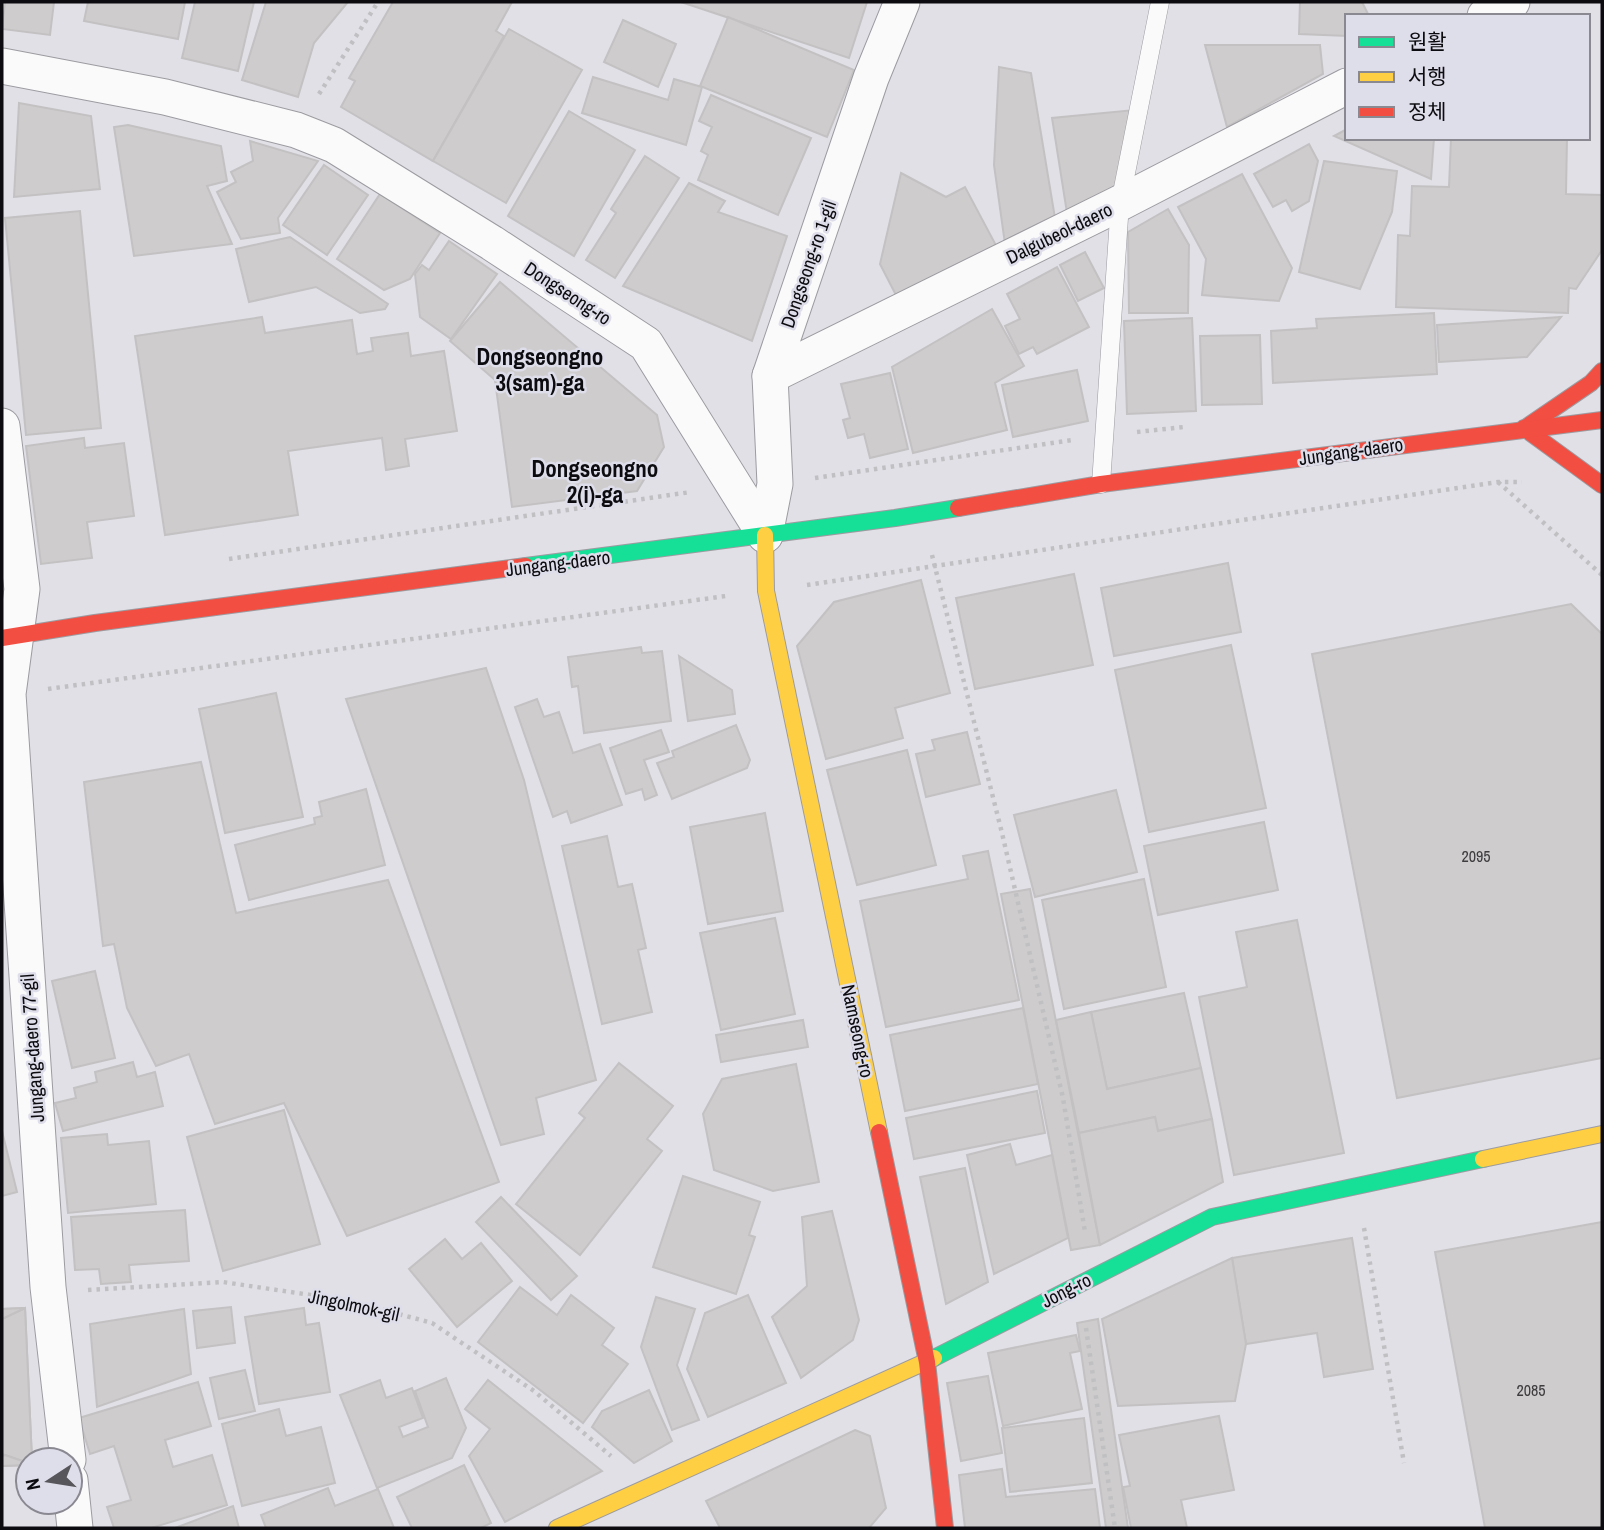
<svg xmlns="http://www.w3.org/2000/svg" width="1604" height="1530" font-family="'Archivo Narrow','Noto Sans KR',sans-serif">
	<style>
		.building { fill: #cecccc; stroke: #c3c1c2; stroke-width: 2 }
		.lines { fill: none; stroke-linecap: round; stroke-linejoin: round }
		.lane-casing { stroke: #9c9ba0; stroke-width: 19 }
		.street-casing { stroke: #9c9ba0; stroke-width: 37 }
		.fast-casing { stroke: #9c9ba0; stroke-width: 18 }
		.slow-casing { stroke: #9c9ba0; stroke-width: 18 }
		.jam-casing { stroke: #9c9ba0; stroke-width: 18 }
		.path { stroke: #c0c0c3; stroke-width: 4.5; stroke-dasharray: 3.5 5; stroke-linecap: butt }
		.lane { stroke: #fafafb; stroke-width: 18 }
		.street { stroke: #fafafb; stroke-width: 35 }
		.fast { stroke: #16e098; stroke-width: 16 }
		.slow { stroke: #ffcf43; stroke-width: 16 }
		.jam { stroke: #f24e42; stroke-width: 16 }
		.labels { text-anchor: middle; dominant-baseline: central; stroke-width: 5; stroke-linejoin: round; paint-order: stroke }
		.number-label { font-size: 16px; fill: #3e3c3f }
		.street-label { font-size: 19px; fill: #0c0b0f; stroke: #deddea }
		.quarter-label { font-size: 23px; font-weight: bold; fill: #0c0b0f; stroke: #deddea }
	</style>
	<rect width="100%" height="100%" fill="#e1e0e7"/>
	<g class="building">
		<polygon points="5,2 54,2 50,35 2,29"/>
		<polygon points="88,2 185,2 178,39 84,21"/>
		<polygon points="195,2 254,2 238,71 182,58"/>
		<polygon points="266,2 348,2 314,43 298,97 242,80"/>
		<polygon points="393,2 512,2 496,31 504,36 433,161 341,107 355,81 349,78"/>
		<polygon points="681,2 867,2 849,58"/>
		<polygon points="1300,2 1362,2 1369,16 1347,16 1347,36 1299,34"/>
		<polygon points="728,17 854,70 827,137 700,86"/>
		<polygon points="623,20 676,44 658,87 604,62"/>
		<polygon points="509,29 582,70 506,203 433,161"/>
		<polygon points="1205,45 1320,45 1323,74 1227,127"/>
		<polygon points="999,67 1031,73 1055,218 1005,244 994,165"/>
		<polygon points="593,77 668,100 674,79 702,87 686,145 582,113"/>
		<polygon points="711,95 811,138 778,215 698,180 708,155 701,151 712,127 699,121"/>
		<polygon points="19,103 91,116 100,189 14,197"/>
		<polygon points="1134,110 1120,188 1067,213 1052,118"/>
		<polygon points="569,111 635,150 574,256 508,216"/>
		<polygon points="128,125 221,146 227,181 207,186 232,244 134,256 114,127"/>
		<polygon points="1347,129 1347,138 1434,138 1431,179 1334,136"/>
		<polygon points="1451,138 1567,138 1566,194 1602,195 1602,250 1576,289 1569,288 1568,313 1396,307 1398,235 1410,236 1412,186 1449,187"/>
		<polygon points="250,141 318,161 278,218 280,233 241,239 217,192 236,182 231,172 253,161"/>
		<polygon points="1309,144 1318,161 1309,201 1292,211 1286,200 1273,207 1254,174"/>
		<polygon points="645,156 679,178 615,278 586,260 616,213 611,209"/>
		<polygon points="1324,161 1397,171 1392,212 1360,289 1299,272"/>
		<polygon points="324,165 368,195 327,255 283,225"/>
		<polygon points="901,173 946,197 965,187 999,251 900,303 880,264"/>
		<polygon points="1242,174 1292,268 1279,301 1202,295 1206,259 1178,207"/>
		<polygon points="689,183 725,201 718,212 787,236 752,341 623,286"/>
		<polygon points="380,194 440,233 410,279 384,290 337,259"/>
		<polygon points="1168,209 1189,245 1188,313 1129,313 1128,232"/>
		<polygon points="80,211 101,428 26,435 5,218"/>
		<polygon points="290,237 388,304 385,309 360,313 316,287 249,302 236,249"/>
		<polygon points="449,241 497,274 451,339 420,317 415,274 422,265 429,270"/>
		<polygon points="1085,252 1104,288 1078,301 1060,265"/>
		<polygon points="1057,267 1089,327 1037,354 1033,347 1019,354 1005,326 1020,319 1007,294"/>
		<polygon points="500,282 657,415 664,447 637,491 512,507 495,380 450,341"/>
		<polygon points="992,309 1024,366 995,383 1007,430 913,453 892,367"/>
		<polygon points="1434,313 1437,374 1273,383 1271,331 1317,328 1316,319"/>
		<polygon points="262,317 265,333 352,320 357,354 373,351 371,338 408,333 411,356 444,351 457,431 405,439 409,466 386,470 382,438 288,451 298,515 165,535 135,336"/>
		<polygon points="1561,317 1527,357 1439,362 1437,325"/>
		<polygon points="1192,318 1196,411 1127,414 1124,321"/>
		<polygon points="1260,335 1262,404 1202,405 1200,336"/>
		<polygon points="1077,370 1088,421 1013,437 1002,385"/>
		<polygon points="890,373 908,449 870,458 864,434 848,438 843,420 850,418 841,384"/>
		<polygon points="84,438 85,448 124,443 134,516 87,522 92,558 41,564 26,446"/>
		<polygon points="1228,563 1241,632 1114,656 1101,588"/>
		<polygon points="1074,574 1093,665 975,689 956,598"/>
		<polygon points="921,580 950,693 895,708 903,738 826,759 797,646 834,602"/>
		<polygon points="1571,604 1602,634 1602,1058 1397,1098 1312,654"/>
		<polygon points="1231,645 1266,808 1149,832 1115,670"/>
		<polygon points="641,647 642,653 662,651 671,721 584,733 578,686 572,687 568,657"/>
		<polygon points="679,656 732,690 735,714 688,721"/>
		<polygon points="486,668 524,780 596,1080 536,1098 544,1134 501,1145 346,699"/>
		<polygon points="276,693 303,817 225,833 199,709"/>
		<polygon points="537,699 544,717 559,712 573,753 600,744 622,805 571,823 567,811 553,817 515,707"/>
		<polygon points="736,725 750,760 747,768 672,799 657,763 674,757 672,751"/>
		<polygon points="661,730 669,752 644,760 657,795 645,800 642,789 626,794 610,748"/>
		<polygon points="967,732 980,784 926,797 916,754 935,750 932,740"/>
		<polygon points="907,750 936,865 857,885 827,770"/>
		<polygon points="201,762 236,913 388,880 499,1182 347,1236 284,1103 215,1124 189,1054 156,1066 127,1008 114,944 103,946 84,782"/>
		<polygon points="366,789 385,865 249,900 235,845 315,824 314,818 322,816 319,802"/>
		<polygon points="1116,790 1137,872 1035,897 1014,815"/>
		<polygon points="765,813 783,911 708,924 690,827"/>
		<polygon points="1264,822 1278,890 1158,915 1144,846"/>
		<polygon points="607,836 618,887 632,884 646,948 638,950 652,1012 602,1024 562,846"/>
		<polygon points="988,851 1019,1000 886,1027 860,901 968,879 963,856"/>
		<polygon points="1144,879 1166,987 1064,1009 1042,900"/>
		<polygon points="1030,889 1100,1245 1071,1250 1001,894"/>
		<polygon points="775,918 795,1014 721,1030 700,933"/>
		<polygon points="1297,920 1344,1153 1234,1175 1199,997 1247,987 1236,932"/>
		<polygon points="95,971 115,1058 72,1068 52,981"/>
		<polygon points="1184,993 1201,1068 1107,1089 1091,1012"/>
		<polygon points="1023,1008 1038,1084 905,1111 890,1035"/>
		<polygon points="1091,1012 1107,1089 1201,1068 1212,1119 1158,1131 1155,1117 1079,1133 1056,1020"/>
		<polygon points="803,1020 808,1047 721,1062 716,1035"/>
		<polygon points="133,1062 137,1077 155,1072 163,1106 63,1131 55,1103 76,1098 74,1088 97,1082 95,1072"/>
		<polygon points="619,1063 673,1106 647,1139 662,1151 580,1255 516,1204 585,1118 579,1113"/>
		<polygon points="796,1064 819,1182 773,1191 714,1170 703,1114 722,1079"/>
		<polygon points="1037,1091 1045,1133 914,1159 906,1118"/>
		<polygon points="284,1110 320,1244 223,1271 187,1137"/>
		<polygon points="1155,1117 1158,1131 1212,1119 1223,1182 1100,1245 1079,1133"/>
		<polygon points="2,1131 17,1192 2,1196"/>
		<polygon points="107,1134 108,1145 149,1141 156,1204 68,1213 61,1138"/>
		<polygon points="1010,1144 1016,1165 1052,1155 1068,1238 994,1274 967,1155"/>
		<polygon points="965,1168 988,1282 946,1304 920,1177"/>
		<polygon points="683,1176 760,1202 749,1235 755,1237 736,1294 653,1267"/>
		<polygon points="501,1197 577,1276 551,1300 476,1222"/>
		<polygon points="185,1210 189,1261 129,1265 131,1282 101,1284 99,1269 75,1270 71,1217"/>
		<polygon points="832,1211 859,1320 853,1340 801,1378 772,1317 807,1286 802,1217"/>
		<polygon points="1602,1222 1602,1528 1485,1528 1435,1252"/>
		<polygon points="1352,1238 1373,1369 1324,1377 1317,1333 1246,1344 1232,1258"/>
		<polygon points="445,1239 462,1259 481,1243 512,1281 457,1327 409,1269"/>
		<polygon points="1232,1258 1246,1344 1235,1401 1118,1406 1102,1319"/>
		<polygon points="520,1287 557,1315 571,1295 614,1328 602,1345 628,1364 583,1423 478,1342"/>
		<polygon points="748,1295 786,1383 708,1417 687,1369 705,1313"/>
		<polygon points="656,1297 695,1309 677,1365 699,1420 672,1430 641,1347"/>
		<polygon points="231,1307 235,1343 197,1348 193,1311"/>
		<polygon points="25,1308 32,1460 28,1460 28,1465 2,1466 2,1309"/>
		<polygon points="25,1308 32,1460 28,1460 28,1463 2,1454 2,1319"/>
		<polygon points="25,1308 2,1319 2,1309"/>
		<polygon points="304,1308 306,1325 319,1323 330,1392 259,1404 245,1317"/>
		<polygon points="184,1309 191,1374 97,1407 90,1324"/>
		<polygon points="1098,1319 1128,1528 1106,1528 1077,1323"/>
		<polygon points="1076,1335 1080,1351 1070,1353 1082,1409 1003,1426 988,1353"/>
		<polygon points="245,1370 255,1411 219,1419 210,1378"/>
		<polygon points="988,1376 1002,1453 961,1461 947,1383"/>
		<polygon points="446,1378 466,1428 452,1458 377,1488 340,1395 380,1380 386,1398 412,1388 423,1418 399,1427 403,1437 428,1427 415,1391"/>
		<polygon points="488,1380 602,1471 505,1522 469,1456 490,1429 465,1409"/>
		<polygon points="198,1382 211,1426 165,1440 173,1467 212,1455 227,1505 151,1528 114,1528 107,1507 131,1500 114,1446 90,1454 79,1418"/>
		<polygon points="649,1390 672,1441 634,1463 592,1427 602,1411"/>
		<polygon points="279,1409 286,1436 321,1427 335,1483 242,1506 222,1424"/>
		<polygon points="1219,1416 1234,1490 1181,1500 1187,1528 1131,1528 1123,1487 1130,1486 1119,1435"/>
		<polygon points="1084,1418 1092,1483 1010,1492 1002,1428"/>
		<polygon points="855,1430 870,1436 886,1508 869,1528 720,1528 706,1501"/>
		<polygon points="5,1455 28,1463 28,1465 2,1466 2,1456"/>
		<polygon points="464,1465 491,1523 481,1528 412,1528 397,1497"/>
		<polygon points="1002,1469 1006,1497 1095,1489 1100,1528 965,1528 959,1475"/>
		<polygon points="328,1488 335,1506 378,1489 394,1528 266,1528 261,1515"/>
		<polygon points="233,1506 239,1528 175,1528"/>
	</g>
	<g class="lines">
		<defs>
			<polyline id="lane" points="1101,484 1120,203 1160,2"/>
			<g id="street">
				<polyline points="1485,16 1512,2"/>
				<polyline points="2,66 165,97 296,130 334,145 492,243 646,344 765,535"/>
				<polyline points="770,376 1120,203 1347,86"/>
				<polyline points="2,426 22,589 8,694 48,1287 68,1460"/>
				<polyline points="765,535 775,484 770,376 871,78 902,2"/>
				<polyline points="70,1480 75,1528"/>
			</g>
			<g id="fast">
				<polyline points="526,566 895,518 958,508"/>
				<polyline points="934,1358 1212,1217 1483,1159"/>
			</g>
			<g id="slow">
				<polyline points="765,535 766,591 879,1132"/>
				<polyline points="1483,1159 1602,1134"/>
				<polyline points="557,1528 934,1358"/>
			</g>
			<g id="jam">
				<polyline points="1528,426 1591,383 1602,371"/>
				<polyline points="1524,428 1602,485"/>
				<polyline points="958,508 1101,484 1602,420"/>
				<polyline points="2,638 95,623 526,566"/>
				<polyline points="879,1132 927,1362 945,1528"/>
			</g>
		</defs>
		<use href="#lane" class="lane-casing"/>
		<use href="#street" class="street-casing"/>
		<use href="#fast" class="fast-casing"/>
		<use href="#slow" class="slow-casing"/>
		<use href="#jam" class="jam-casing"/>
		<g class="path">
			<polyline points="319,94 378,2"/>
			<polyline points="1137,432 1184,427"/>
			<polyline points="815,478 1072,440"/>
			<polyline points="1498,482 1602,575"/>
			<polyline points="932,555 1002,833 1063,1098 1085,1232"/>
			<polyline points="229,559 691,492"/>
			<polyline points="807,585 1498,482 1522,482"/>
			<polyline points="48,689 726,596"/>
			<polyline points="1364,1228 1404,1463"/>
			<polyline points="88,1290 223,1282 351,1301 432,1323 534,1391 611,1456"/>
			<polyline points="1086,1328 1115,1528"/>
		</g>
		<use href="#lane" class="lane"/>
		<use href="#street" class="street"/>
		<use href="#fast" class="fast"/>
		<use href="#slow" class="slow"/>
		<use href="#jam" class="jam"/>
	</g>
	<g class="labels">
		<g class="number-label">
			<text x="1476" y="856">2095</text>
			<text x="1531" y="1390">2085</text>
		</g>
		<g class="street-label">
			<text transform="translate(1059 233) rotate(-26)">Dalgubeol-daero</text>
			<text transform="translate(808 264) rotate(-71)">Dongseong-ro 1-gil</text>
			<text transform="translate(568 293) rotate(33)">Dongseong-ro</text>
			<text transform="translate(1351 451) rotate(-8)">Jungang-daero</text>
			<text transform="translate(558 563) rotate(-7)">Jungang-daero</text>
			<text transform="translate(858 1031) rotate(78)">Namseong-ro</text>
			<text transform="translate(32 1048) rotate(-94)">Jungang-daero 77-gil</text>
			<text transform="translate(1066 1290) rotate(-27)">Jong-ro</text>
			<text transform="translate(354 1305) rotate(12)">Jingolmok-gil</text>
		</g>
		<g class="quarter-label">
			<text x="540" y="356">Dongseongno<tspan x="540" dy="26">3(sam)-ga</tspan></text>
			<text x="595" y="468">Dongseongno<tspan x="595" dy="26">2(i)-ga</tspan></text>
		</g>
	</g>
	<rect width="1604" height="1530" fill="none" stroke="#0c0b0f" stroke-width="7"/>
	<rect x="1345" y="14" width="245" height="126" fill="#deddea" stroke="#8a8992" stroke-width="2"/>
	<rect x="1359" y="37" width="35" height="10" fill="#16e098" stroke="#8a8992" stroke-width="2"/>
	<text x="1408" y="49" font-size="21" fill="#0c0b0f">원활</text>
	<rect x="1359" y="72" width="35" height="10" fill="#ffcf43" stroke="#8a8992" stroke-width="2"/>
	<text x="1408" y="84" font-size="21" fill="#0c0b0f">서행</text>
	<rect x="1359" y="107" width="35" height="10" fill="#f24e42" stroke="#8a8992" stroke-width="2"/>
	<text x="1408" y="119" font-size="21" fill="#0c0b0f">정체</text>
	<g transform="translate(49 1481) rotate(258)"><circle r="33" fill="#deddea" stroke="#8a8992" stroke-width="2"/>
	<path d="M0-5L12 26L0 18L-12 26Z" fill="#57565b"/>
	<text y="-10" font-size="19" font-weight="bold" text-anchor="middle" fill="#0c0b0f">N</text>
	</g>
</svg>
